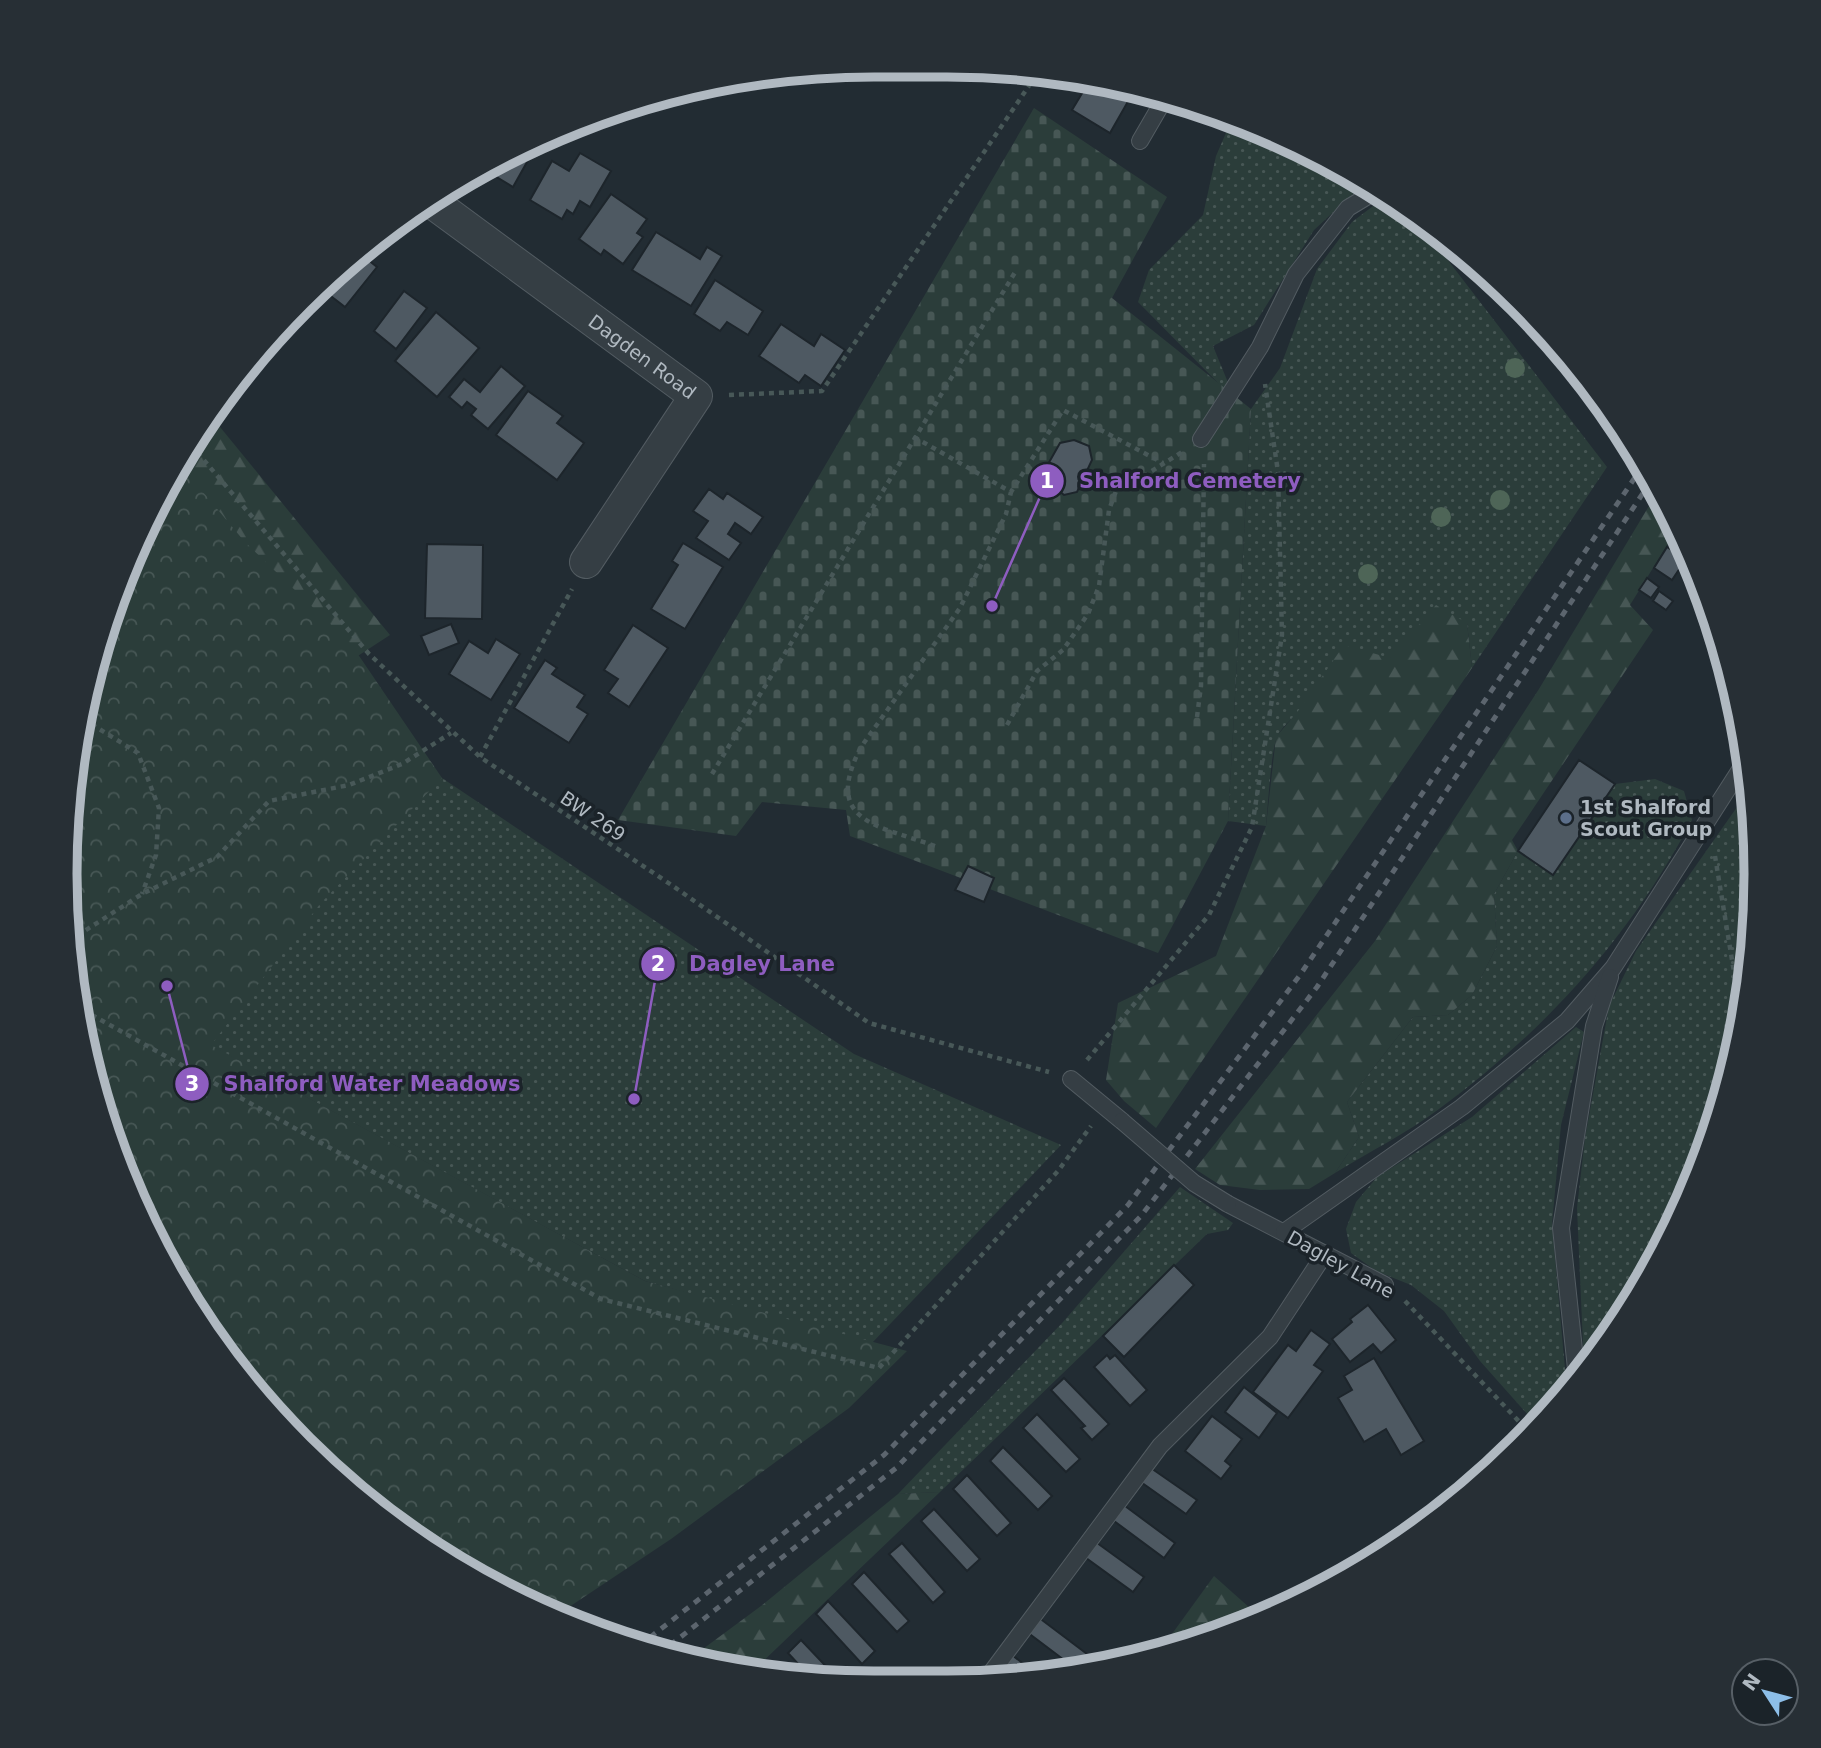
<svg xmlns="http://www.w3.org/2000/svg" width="1821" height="1748" font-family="'DejaVu Sans',sans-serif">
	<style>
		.grass { fill: url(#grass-dots) }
		.forest { fill: url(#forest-firs) }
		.cemetery { fill: url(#cemetery-stones) }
		.park { fill: url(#park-crowns) }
		.building { fill: #4e5962; stroke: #1d252b; stroke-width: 2 }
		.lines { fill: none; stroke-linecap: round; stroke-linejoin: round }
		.lane-casing { stroke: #535c62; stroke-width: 18 }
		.street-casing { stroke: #535c62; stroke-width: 34 }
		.path { stroke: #485858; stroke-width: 4.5; stroke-dasharray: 5 5; stroke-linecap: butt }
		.lane { stroke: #353e44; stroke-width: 16 }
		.street { stroke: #353e44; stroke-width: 32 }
		.rail { stroke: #5c656e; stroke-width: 5; stroke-dasharray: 7 7; stroke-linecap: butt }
		.lane-bridge-casing { stroke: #535c62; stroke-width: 18; stroke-linecap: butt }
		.lane-bridge { stroke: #353e44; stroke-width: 16 }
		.tree { fill: #4e6557 }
		.service-dot { fill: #5c6f8a; stroke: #1b2329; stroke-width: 2.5 }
		.labels { text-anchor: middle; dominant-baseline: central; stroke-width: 7; stroke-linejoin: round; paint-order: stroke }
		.street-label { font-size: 19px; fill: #b0b9c1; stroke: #1b2329 }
		.poi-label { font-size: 19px; font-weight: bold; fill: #b0b9c1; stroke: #1b2329; text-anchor: start }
		.rim { fill: none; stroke: #b0b9c1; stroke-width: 9 }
		.leader { fill: none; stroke: #8e5dc0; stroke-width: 2.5 }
		.callout-dot { fill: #8e5dc0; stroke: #1b2329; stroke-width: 2.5 }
		.mark-label { font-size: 21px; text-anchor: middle; font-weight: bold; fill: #fff }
		.callout-label { font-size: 21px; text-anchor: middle; font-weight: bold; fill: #8e5dc0; stroke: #1b2329; stroke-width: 7; stroke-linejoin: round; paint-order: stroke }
	</style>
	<defs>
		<pattern id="grass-dots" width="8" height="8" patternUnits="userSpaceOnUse" patternTransform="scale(1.75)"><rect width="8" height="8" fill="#2b3d3a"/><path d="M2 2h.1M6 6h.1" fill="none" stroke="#475755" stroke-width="1.8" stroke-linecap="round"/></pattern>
		<pattern id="forest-firs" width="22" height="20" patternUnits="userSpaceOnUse" patternTransform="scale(1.75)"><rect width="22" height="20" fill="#2b3d3a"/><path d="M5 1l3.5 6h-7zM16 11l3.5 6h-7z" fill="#475755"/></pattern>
		<pattern id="cemetery-stones" width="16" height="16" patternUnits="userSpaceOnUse" patternTransform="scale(1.75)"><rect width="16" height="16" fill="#2b3d3a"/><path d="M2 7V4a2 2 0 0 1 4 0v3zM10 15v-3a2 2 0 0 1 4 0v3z" fill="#475755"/></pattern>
		<pattern id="park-crowns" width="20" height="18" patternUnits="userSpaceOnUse" patternTransform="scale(1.75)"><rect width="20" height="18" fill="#2b3d3a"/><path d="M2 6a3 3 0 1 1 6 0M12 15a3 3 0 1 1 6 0" fill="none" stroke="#475755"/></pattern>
	</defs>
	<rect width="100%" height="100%" fill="#222c33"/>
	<g class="grass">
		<polygon points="1232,119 1351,173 1365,183 1314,230 1254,325 1213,346 1229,385 1225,390 1138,302 1149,270 1203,215 1216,156"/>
		<path d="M1385,197L1417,220L1607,467L1472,668L1467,623C1420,644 1304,693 1278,735C1271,746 1268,809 1266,826L1228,821L1251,409L1280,368L1317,269L1352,222Z"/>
		<polygon points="108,614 415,755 442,778 854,1054 1061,1145 871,1344 645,1281 210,1045 67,927 68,895 225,756"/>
		<path d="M1655,779L1684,791L1692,820C1630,937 1545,1031 1439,1109C1407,1133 1369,1152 1335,1173L1359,1137L1347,1102L1413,1017L1448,1015L1472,995L1497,946L1494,894L1518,851L1553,875L1615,784Z"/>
		<polygon points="1749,790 1754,821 1749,979 1713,1134 1648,1278 1584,1367 1577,1208 1585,1138 1609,1006 1636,951"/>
		<polygon points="1576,1027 1584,1032 1561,1125 1552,1224 1567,1391 1537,1425 1480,1361 1444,1311 1411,1285 1376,1271 1351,1253 1346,1229 1356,1202 1377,1177 1472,1117"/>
		<polygon points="1180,1187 1233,1223 1228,1230 1207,1234 940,1492 898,1494 1063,1322"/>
	</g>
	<g class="forest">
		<polygon points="211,416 390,635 310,687 173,470"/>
		<polygon points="1655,496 1676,531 1630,605 1653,630 1512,840 1518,851 1494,894 1497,946 1472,995 1448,1015 1413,1017 1347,1102 1359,1137 1335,1173 1309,1189 1260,1190 1220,1185 1195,1169 1375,941 1539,689"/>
		<polygon points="1436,605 1467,623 1472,668 1156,1128 1124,1101 1106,1080 1118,1003 1216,956 1266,826 1276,737 1298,711 1344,645 1390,658"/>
		<polygon points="940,1492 754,1670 688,1660 761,1606 898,1494"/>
		<polygon points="1214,1576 1260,1617 1156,1656"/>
	</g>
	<polygon class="cemetery" points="1034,108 1167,197 1112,298 1251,409 1228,821 1158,953 850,836 846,810 762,802 736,836 618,820"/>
	<polygon class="park" points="178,462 244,541 351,644 442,778 320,904 211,1045 645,1281 907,1351 849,1408 671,1539 557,1615 516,1600 381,1516 265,1407 173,1278 108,1134 67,927 72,769 108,614"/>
	<g class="building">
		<polygon points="1090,80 1134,91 1110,133 1072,110"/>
		<polygon points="540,139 513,187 490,173 492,165"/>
		<polygon points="580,153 611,171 590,207 580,201 573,214 567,210 562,219 530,200 552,161 569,171"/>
		<polygon points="611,194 647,219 637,233 643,237 623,264 604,250 601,255 579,239"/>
		<polygon points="656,232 700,259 707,247 722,256 691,306 632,270"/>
		<polygon points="362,255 377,267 345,307 323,290"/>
		<polygon points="715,280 763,311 748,335 727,322 720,331 694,314"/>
		<polygon points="404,291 427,308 396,349 374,331"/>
		<polygon points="436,312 479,348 437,397 395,361"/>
		<polygon points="781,324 814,346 821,334 845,350 821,386 805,375 799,383 759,356"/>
		<polygon points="501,366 525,386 488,429 471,415 476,409 467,402 462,408 449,397 464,379 480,392"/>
		<polygon points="528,391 563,416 557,423 584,443 557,480 496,435"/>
		<polygon points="1074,440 1089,446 1092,460 1077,492 1064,495 1046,480 1043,473 1060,443"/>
		<polygon points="709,489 723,499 727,493 763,517 751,534 735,523 728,534 741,543 729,560 696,538 708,521 693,511"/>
		<polygon points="683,543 723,567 685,629 651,609 678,565 672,561"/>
		<polygon points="427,544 483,545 482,619 425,618"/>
		<polygon points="1667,547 1686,559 1672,580 1654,568"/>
		<polygon points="1647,578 1659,587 1651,598 1639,590"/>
		<polygon points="1659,591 1673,601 1666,610 1653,601"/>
		<polygon points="451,624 459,643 429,655 421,636"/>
		<polygon points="633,625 668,648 629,707 608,693 618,679 604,670"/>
		<polygon points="496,639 520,654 491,700 449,674 469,641 488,653"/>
		<polygon points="545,660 557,668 552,674 585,695 577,707 588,714 569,743 514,708"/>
		<polygon points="1579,760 1615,784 1553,875 1518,851"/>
		<polygon points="968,866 994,878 984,902 955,890"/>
		<polygon points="1174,1265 1194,1285 1124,1357 1103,1336"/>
		<polygon points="1368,1305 1396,1340 1381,1353 1373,1344 1350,1362 1332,1339 1352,1322 1350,1319"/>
		<polygon points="1311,1330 1330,1344 1314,1365 1323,1371 1288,1418 1253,1392 1288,1345 1296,1351"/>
		<polygon points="1107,1355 1110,1359 1115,1355 1147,1390 1130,1406 1094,1367"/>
		<polygon points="1374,1358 1424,1441 1401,1455 1386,1429 1364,1442 1338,1398 1352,1390 1344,1376"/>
		<polygon points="1064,1378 1109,1424 1092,1440 1081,1428 1085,1426 1051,1390"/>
		<polygon points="1244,1387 1277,1413 1259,1438 1225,1412"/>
		<polygon points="1037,1414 1080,1459 1066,1472 1023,1428"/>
		<polygon points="1212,1416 1242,1439 1225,1461 1231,1466 1221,1479 1185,1451"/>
		<polygon points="1003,1447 1052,1496 1038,1510 990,1461"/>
		<polygon points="1148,1466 1197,1500 1186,1514 1138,1480"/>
		<polygon points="967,1475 1011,1523 997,1536 953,1489"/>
		<polygon points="1121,1503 1175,1543 1164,1558 1110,1518"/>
		<polygon points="934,1509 980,1559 967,1571 921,1521"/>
		<polygon points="1093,1540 1144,1577 1133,1592 1082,1555"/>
		<polygon points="902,1543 945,1592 933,1603 889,1554"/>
		<polygon points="864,1572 909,1621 897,1632 852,1584"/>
		<polygon points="828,1601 875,1651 862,1664 816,1614"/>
		<polygon points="1038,1617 1091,1657 1083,1668 1076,1669 1027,1632"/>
		<polygon points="801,1640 840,1681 813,1680 788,1653"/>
		<polygon points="1012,1655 1038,1675 1012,1680 1000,1670"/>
	</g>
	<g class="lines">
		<defs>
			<g id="lane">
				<polyline points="1140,141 1165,98"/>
				<polyline points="1201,439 1260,347 1296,274 1348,208 1376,191"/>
				<polyline points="1071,1079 1122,1121"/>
				<polyline points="1228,1204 1385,1285"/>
				<polyline points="1284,1232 1462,1107 1567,1021 1613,968 1745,762"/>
				<polyline points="1577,1378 1561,1228 1594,1026 1610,977"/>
				<polyline points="985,1681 1160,1446 1270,1337 1324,1255"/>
			</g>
			<g id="street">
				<path id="s1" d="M428,199L696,396L586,562"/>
			</g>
		</defs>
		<use href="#lane" class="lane-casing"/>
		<use href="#street" class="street-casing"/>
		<g class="path">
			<polyline points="729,395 822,391 1039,71"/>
			<polyline points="914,437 1011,492 1063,410 1163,463"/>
			<polyline points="191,445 369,654 480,757 670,884 869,1023 1049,1072"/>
			<polyline points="1197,717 1201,686 1204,464"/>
			<polyline points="83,719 138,753 159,808 156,855 142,894"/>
			<polyline points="1007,725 1037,671 1063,650 1088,614 1099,586 1109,510 1119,483 1139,479 1182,452"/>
			<polyline points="480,757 572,589"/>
			<polyline points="712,774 1017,269"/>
			<path d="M935,846C877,825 822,822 861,747L960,608L1006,514L1011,492"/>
			<polyline points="1715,856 1741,1015"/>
			<polyline points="69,941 142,894 217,857 269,801 349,785 402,764 451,733"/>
			<polyline points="83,1010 601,1299 879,1368 1058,1171 1091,1126"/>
			<polyline points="1087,1060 1209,915 1252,827 1282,635 1278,472 1265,384"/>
			<polyline points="1405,1301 1529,1432"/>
		</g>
		<use href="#lane" class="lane"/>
		<use href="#street" class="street"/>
		<g class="rail">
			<polyline points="639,1646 884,1455 1128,1205 1300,975 1642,467"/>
			<polyline points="659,1654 896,1468 1141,1216 1317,987 1651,481"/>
		</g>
		<defs>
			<polyline id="lane-bridge" points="1122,1121 1194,1183 1228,1204"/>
		</defs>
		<use href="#lane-bridge" class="lane-bridge-casing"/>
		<use href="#lane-bridge" class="lane-bridge"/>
	</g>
	<g class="tree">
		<circle cx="1515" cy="368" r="10"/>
		<circle cx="1500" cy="500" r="10"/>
		<circle cx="1441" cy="517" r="10"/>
		<circle cx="1368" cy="574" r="10"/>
	</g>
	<circle class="service-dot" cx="1566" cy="818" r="7"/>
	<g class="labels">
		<g class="street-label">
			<text stroke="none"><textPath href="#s1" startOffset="266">Dagden Road</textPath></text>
			<text transform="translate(593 816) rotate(34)">BW 269</text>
			<text transform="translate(1341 1264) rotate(29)">Dagley Lane</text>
		</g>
		<g class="poi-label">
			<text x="1580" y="807">1st Shalford<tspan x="1580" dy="22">Scout Group</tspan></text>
		</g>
	</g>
	<path d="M0 0H1821V1748H0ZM874 77H947A797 797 0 0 1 1744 874V874A797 797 0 0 1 947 1671H874A797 797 0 0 1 77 874V874A797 797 0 0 1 874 77Z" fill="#272f35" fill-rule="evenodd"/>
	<path class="rim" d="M874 77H947A797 797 0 0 1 1744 874V874A797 797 0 0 1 947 1671H874A797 797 0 0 1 77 874V874A797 797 0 0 1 874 77Z"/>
	<path class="leader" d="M992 606L1047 481M634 1099L658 964M167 986L192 1084"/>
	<g class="callout-dot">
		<circle cx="992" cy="606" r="7"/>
		<circle cx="634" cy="1099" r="7"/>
		<circle cx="167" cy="986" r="7"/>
		<circle cx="1047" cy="481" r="18"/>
		<circle cx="658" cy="964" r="18"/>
		<circle cx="192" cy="1084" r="18"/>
	</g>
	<g class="mark-label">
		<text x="1047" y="488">1</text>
		<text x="658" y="971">2</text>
		<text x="192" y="1091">3</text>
	</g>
	<g class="callout-label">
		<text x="1190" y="488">Shalford Cemetery</text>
		<text x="762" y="971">Dagley Lane</text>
		<text x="372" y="1091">Shalford Water Meadows</text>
	</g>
	<g transform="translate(1765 1692) rotate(306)"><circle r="33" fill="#1b2329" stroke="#575f66" stroke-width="2"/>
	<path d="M0-5L12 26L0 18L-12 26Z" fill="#8dbee8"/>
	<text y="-10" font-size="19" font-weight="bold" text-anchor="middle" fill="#b0b9c1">N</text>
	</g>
</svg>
